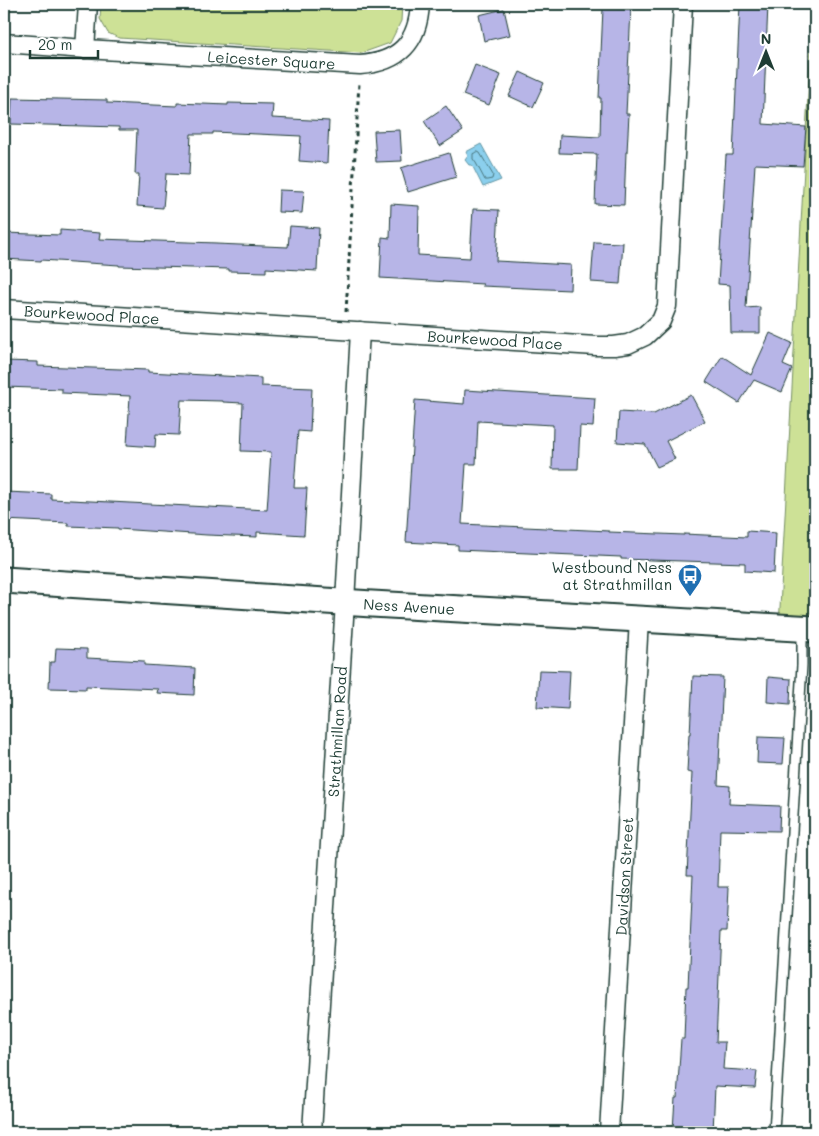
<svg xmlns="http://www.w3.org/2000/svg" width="819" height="1136" font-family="Mali,sans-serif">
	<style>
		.green { fill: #cde196; stroke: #768f65 }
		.water { fill: #8bcfed; stroke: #6095a3 }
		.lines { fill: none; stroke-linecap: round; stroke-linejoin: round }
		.shore { stroke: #4a777e; stroke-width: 1 }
		.building { fill: #b7b5e7; stroke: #1f3d34 }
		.lane-casing { stroke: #1f3d34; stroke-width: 12 }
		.street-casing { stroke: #1f3d34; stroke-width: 21 }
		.secondary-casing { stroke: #1f3d34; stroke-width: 29 }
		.path { stroke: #1f3d34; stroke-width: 3; stroke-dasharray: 4 4; stroke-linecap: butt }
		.lane { stroke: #fff; stroke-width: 9 }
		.street { stroke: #fff; stroke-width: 18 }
		.secondary { stroke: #fff; stroke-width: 25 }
		.labels { text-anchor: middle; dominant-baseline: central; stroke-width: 4; stroke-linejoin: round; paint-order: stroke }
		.street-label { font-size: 15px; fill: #1f3d34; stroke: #fff }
		.poi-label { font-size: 15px; fill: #1f3d34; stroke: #fff; text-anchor: end }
	</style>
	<rect width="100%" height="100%" fill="#fff"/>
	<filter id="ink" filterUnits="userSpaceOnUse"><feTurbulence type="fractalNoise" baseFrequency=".02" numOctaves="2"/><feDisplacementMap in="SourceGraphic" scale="10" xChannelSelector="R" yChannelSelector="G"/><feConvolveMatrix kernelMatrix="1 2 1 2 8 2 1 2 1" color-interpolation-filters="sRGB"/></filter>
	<g filter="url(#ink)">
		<g class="green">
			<polygon points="101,4 402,4 401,21 390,43 362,53 119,38 108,33 100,19"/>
			<polygon points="813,4 815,4 815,628 779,626"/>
		</g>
		<polygon class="water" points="481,144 501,180 483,187 472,165 469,165 465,160 468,156 466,152"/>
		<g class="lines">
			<polygon class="shore" points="478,152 480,153 493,175 492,179 487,180 485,180 476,163 473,159 473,154"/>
		</g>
		<g class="building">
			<polygon points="740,4 768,4 763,124 806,127 803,166 755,164 746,308 760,307 760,333 731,333 730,285 718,284 726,155 733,155"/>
			<polygon points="603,8 631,9 626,114 629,114 627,152 626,152 624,205 595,204 597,154 559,153 560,135 600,137 601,98 599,98"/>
			<polygon points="504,9 510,35 484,41 479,15"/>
			<polygon points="475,65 501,75 489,105 463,95"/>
			<polygon points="520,72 544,83 533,107 509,96"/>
			<polygon points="12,98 107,100 107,103 177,106 177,103 228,105 228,103 273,104 272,118 329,121 327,163 299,161 301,136 213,132 213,134 191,134 189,175 166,174 163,208 137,206 139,174 135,174 137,130 119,130 119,127 11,124"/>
			<polygon points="446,106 463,131 440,146 424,121"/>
			<polygon points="400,130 402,161 376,162 374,131"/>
			<polygon points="449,153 456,177 408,192 401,168"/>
			<polygon points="279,190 304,191 302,213 278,212"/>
			<polygon points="391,204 419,206 418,255 470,258 473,209 499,210 496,261 571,265 570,290 482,286 483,284 380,278 382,237 390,238"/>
			<polygon points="290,226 319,228 317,271 266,268 266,272 229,271 229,269 119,266 119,265 41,260 41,261 4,259 4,233 60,235 60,230 100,233 99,239 217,243 216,244 288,247"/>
			<polygon points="594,242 623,243 620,284 591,282"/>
			<polygon points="770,333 792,343 783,365 792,369 782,392 754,380 739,403 706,382 722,356 751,375"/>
			<polygon points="4,361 38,362 38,366 148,370 148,372 261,378 261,386 312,388 310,432 298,431 294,488 307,488 304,535 257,532 257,537 207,535 118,529 118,528 68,526 68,523 4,520 6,492 51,494 51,499 267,510 271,452 241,451 243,403 223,402 223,401 181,400 179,435 156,434 155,447 127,445 130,396 62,393 62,389 4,387"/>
			<polygon points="465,390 595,398 593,427 580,426 578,469 552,469 553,425 478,421 476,464 466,464 462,524 609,531 609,532 684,535 684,534 747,537 747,531 776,533 774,573 745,571 745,563 621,559 621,557 458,550 458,545 406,542 415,400 464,404"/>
			<polygon points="691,395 705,421 666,441 675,459 657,467 645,444 617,442 619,412 654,414"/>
			<polygon points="56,648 87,649 87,658 144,661 144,665 195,668 194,695 157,693 158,689 86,686 86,689 49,688 50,662 55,662"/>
			<polygon points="539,670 570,671 568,709 537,707"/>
			<polygon points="693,676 723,677 718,785 730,786 729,804 780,806 779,831 720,830 718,887 729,887 727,931 721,931 716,1042 725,1042 723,1069 757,1071 755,1088 715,1086 713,1132 673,1130 675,1098 677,1098 681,1039 684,1039 686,987 688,987 693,875 687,875 692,773 687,772 689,734 690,734"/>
			<polygon points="768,677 791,679 790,704 767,702"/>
			<polygon points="758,737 785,738 783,764 757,763"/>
		</g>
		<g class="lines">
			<defs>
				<polyline id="lane" points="774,1132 802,665 802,631"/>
				<g id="street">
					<path id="s1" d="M4,43L85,49L360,65C399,62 418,43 420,4"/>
					<polyline points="85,49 88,4"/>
					<path id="s2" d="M4,309L596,346H614L628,344L645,336L661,321L667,306L683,4"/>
					<path id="s3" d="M312,1132L345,602L360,331"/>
					<path id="s4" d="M609,1132L637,656L639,619"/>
				</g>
				<g id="secondary">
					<path id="s5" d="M4,580L372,604L815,629"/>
				</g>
			</defs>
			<use href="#lane" class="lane-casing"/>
			<use href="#street" class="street-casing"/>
			<use href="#secondary" class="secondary-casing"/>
			<polyline class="path" points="346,312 359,83"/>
			<use href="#lane" class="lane"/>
			<use href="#street" class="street"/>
			<use href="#secondary" class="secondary"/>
		</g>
	</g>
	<defs>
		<symbol id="bus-pin" viewBox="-11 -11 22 30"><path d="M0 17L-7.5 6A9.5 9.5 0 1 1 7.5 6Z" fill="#1f6fb2" stroke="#fff"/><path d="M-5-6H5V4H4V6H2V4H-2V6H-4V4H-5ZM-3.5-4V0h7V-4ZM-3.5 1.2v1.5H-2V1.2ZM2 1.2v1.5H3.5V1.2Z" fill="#fff"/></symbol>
	</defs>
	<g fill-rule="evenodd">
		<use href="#bus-pin" x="676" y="562" width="28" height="38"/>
	</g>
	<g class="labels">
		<g class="street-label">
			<text stroke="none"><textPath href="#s1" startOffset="268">Leicester Square</textPath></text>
			<text stroke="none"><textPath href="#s2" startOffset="88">Bourkewood Place</textPath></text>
			<text stroke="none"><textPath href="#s2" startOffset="492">Bourkewood Place</textPath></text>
			<text stroke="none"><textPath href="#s5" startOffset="406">Ness Avenue</textPath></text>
			<text stroke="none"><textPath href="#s3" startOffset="401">Strathmillan Road</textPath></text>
			<text stroke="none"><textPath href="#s4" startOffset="256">Davidson Street</textPath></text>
		</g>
		<g class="poi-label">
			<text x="672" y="567">Westbound Ness<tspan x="672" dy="17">at Strathmillan</tspan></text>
		</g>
	</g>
	<rect width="819" height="1136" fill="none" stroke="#fff" stroke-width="20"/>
	<rect x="10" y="10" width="799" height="1116" fill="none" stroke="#1f3d34" stroke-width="2" filter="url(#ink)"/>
	<g transform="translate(766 52)" stroke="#ffffff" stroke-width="4" paint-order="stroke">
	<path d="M0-4L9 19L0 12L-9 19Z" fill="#1f3d34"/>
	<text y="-8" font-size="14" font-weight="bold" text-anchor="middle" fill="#1f3d34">N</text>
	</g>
	<path d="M30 50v8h68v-8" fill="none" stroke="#1f3d34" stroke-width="2.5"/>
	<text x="38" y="50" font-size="15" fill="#1f3d34" stroke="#ffffff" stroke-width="4" paint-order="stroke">20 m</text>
</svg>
